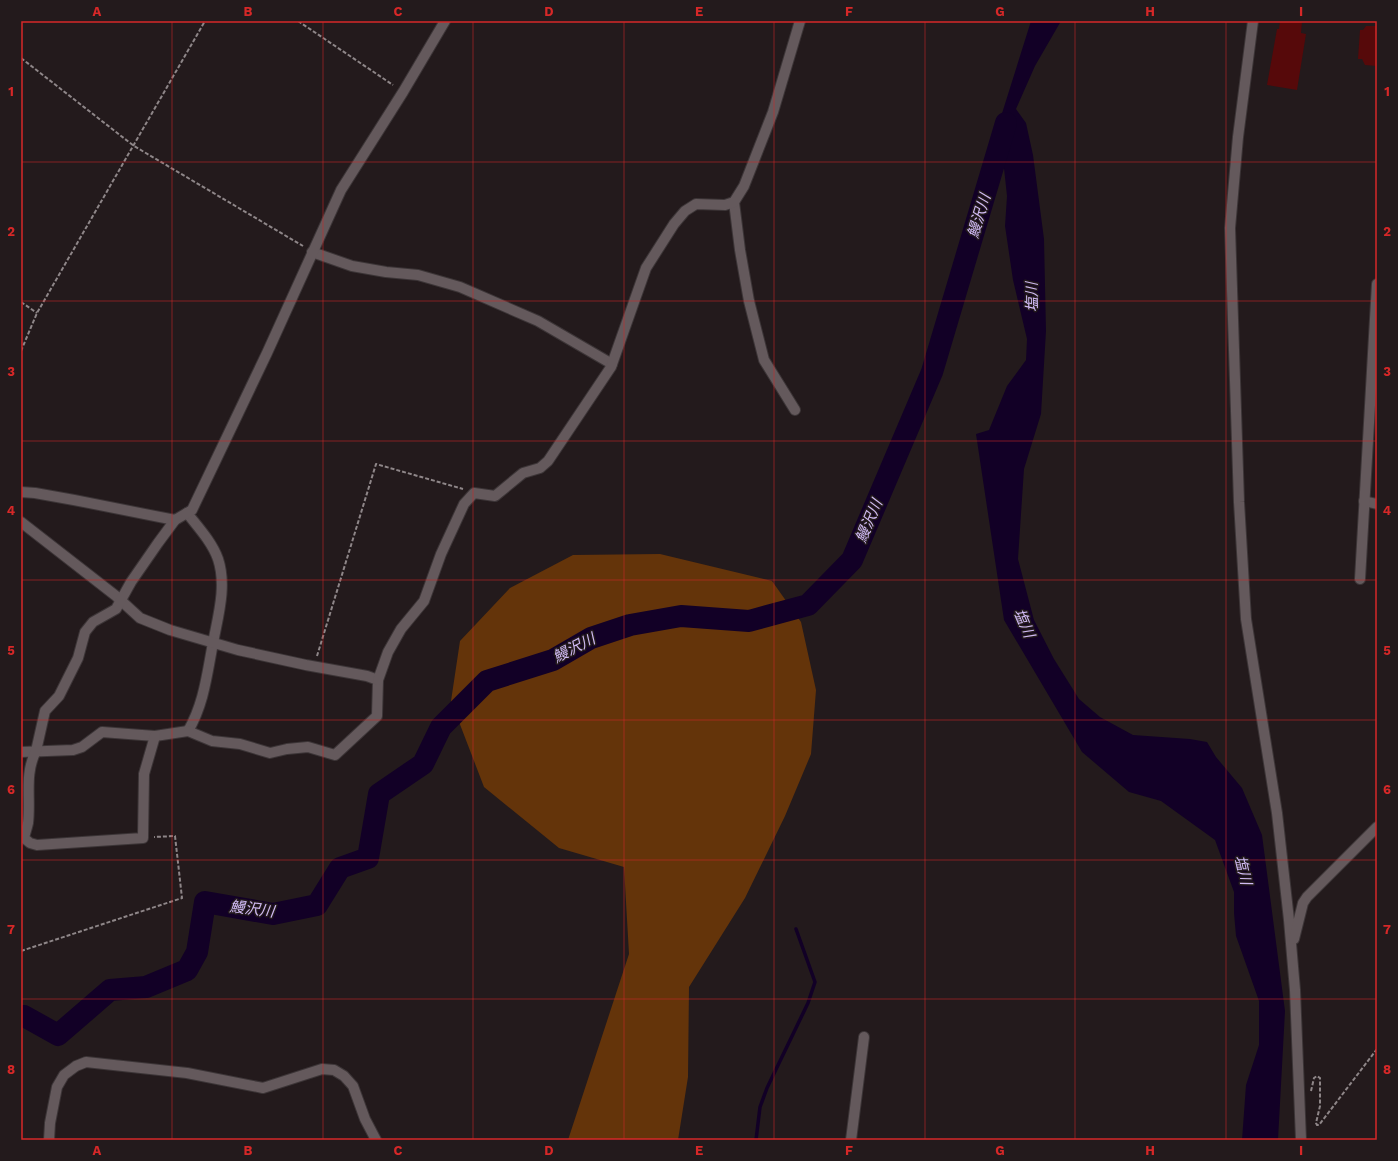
<svg xmlns="http://www.w3.org/2000/svg" width="1398" height="1161" font-family="'Work Sans','Noto Sans JP',sans-serif">
	<style>
		.forest { fill: #64340a }
		.water { fill: #120026 }
		.lines { fill: none; stroke-linecap: round; stroke-linejoin: round }
		.stream { stroke: #120026; stroke-width: 3.5 }
		.river { stroke: #120026; stroke-width: 22 }
		.building { fill: #56090a }
		.street-casing { stroke: #3c3537; stroke-width: 12 }
		.path { stroke: #8e8688; stroke-width: 2; stroke-dasharray: 4 2; stroke-linecap: butt }
		.street { stroke: #64595c; stroke-width: 10 }
		.grid { fill: none; stroke: #d62828; stroke-width: 1; stroke-opacity: 0.55 }
		.labels { text-anchor: middle; dominant-baseline: central; stroke-width: 3; stroke-linejoin: round; paint-order: stroke }
		.water-label { font-size: 15px; font-style: italic; fill: #d0baf4; stroke: #231a1c }
		.neatline { fill: none; stroke: #d62828; stroke-width: 1.5 }
		.grid-label { font-size: 13px; text-anchor: middle; font-weight: bold; fill: #d62828 }
	</style>
	<rect width="100%" height="100%" fill="#231a1c"/>
	<polygon class="forest" points="660,554 772,581 801,622 816,690 811,754 785,816 745,898 689,987 688,1077 678,1140 568,1140 629,954 624,867 559,848 484,787 451,701 460,641 510,588 573,555"/>
	<polygon class="water" points="1031,21 1061,21 1035,66 1016,109 1026,123 1033,155 1044,239 1046,331 1041,414 1024,469 1018,559 1034,620 1054,659 1079,699 1100,717 1133,735 1190,739 1207,742 1216,757 1242,788 1262,835 1285,1011 1278,1140 1242,1140 1246,1085 1259,1045 1259,1001 1236,936 1234,913 1234,892 1215,840 1161,801 1129,792 1082,752 1004,620 976,434 989,430 1007,386 1026,360 1027,339 1013,280 1005,226 1007,196 1003,159 993,142"/>
	<g class="lines">
		<polyline class="stream" points="756,1140 760,1107 767,1088 808,1003 815,982 796,929"/>
		<polyline class="river" points="21,1016 24,1016 58,1035 110,990 146,987 187,970 197,952 205,902 273,914 317,905 340,868 368,858 379,794 423,764 441,727 487,681 553,660 591,638 630,625 681,616 749,621 808,605 852,560 932,372 1006,123"/>
	</g>
	<g class="building">
		<polygon points="1280,21 1302,21 1301,33 1306,34 1297,90 1267,85 1277,29 1279,29"/>
		<polygon points="1366,26 1377,26 1377,66 1365,65 1362,59 1358,59 1360,30 1363,30"/>
	</g>
	<g class="lines">
		<defs>
			<g id="street">
				<polyline points="1253,21 1238,137 1230,228 1239,502 1246,619 1277,813 1289,920 1295,990 1301,1140"/>
				<polyline points="734,202 740,250 749,301 764,360 795,410"/>
				<polyline points="312,252 352,266 386,272 418,275 460,287 538,321 612,364"/>
				<polyline points="21,492 35,493 74,500 175,520"/>
				<polyline points="1364,501 1377,504"/>
				<path d="M187,513C198,527 212,542 218,559C227,586 218,616 213,643C207,674 204,704 188,731"/>
				<polyline points="21,522 116,596 140,618 170,630 238,650 306,665 367,676 378,680 377,716 335,755 308,747 287,749 270,753 240,744 212,741 188,731 155,736 102,732 82,747 73,750 21,752"/>
				<polyline points="1360,579 1377,284"/>
				<polyline points="378,680 388,652 401,629 424,601 441,554 464,504 474,493 495,496 523,473 540,468 548,461 611,367 646,268 674,224 685,211 696,204 725,205 734,202 744,186 773,112 800,21"/>
				<path d="M155,736L144,774L143,838L37,845L30,843L24,838C25,833 27,828 28,823C31,799 24,774 36,751L45,711L59,696L78,658L85,632L93,622L116,609L131,582L158,543L175,520L192,510L267,353L341,190L403,92L445,21"/>
				<polyline points="1294,939 1303,903 1307,897 1377,827"/>
				<polyline points="49,1140 50,1123 57,1087 64,1075 76,1066 86,1062 187,1073 263,1088 322,1069 334,1070 344,1076 353,1086 365,1119 376,1140"/>
				<polyline points="851,1140 864,1037"/>
			</g>
		</defs>
		<use href="#street" class="street-casing"/>
		<g class="path">
			<polyline points="298,21 393,85"/>
			<polyline points="21,58 134,146 303,246"/>
			<polyline points="21,302 37,313"/>
			<polyline points="21,351 37,313 205,21"/>
			<polyline points="317,656 376,464 463,489"/>
			<polyline points="21,951 182,898 175,836 154,837"/>
			<polyline points="1311,1091 1314,1078 1317,1076 1320,1078 1320,1106 1316,1123 1317,1125 1319,1125 1377,1049"/>
		</g>
		<use href="#street" class="street"/>
	</g>
	<path class="grid" d="M172,21V1140M323,21V1140M473,21V1140M624,21V1140M774,21V1140M925,21V1140M1075,21V1140M1226,21V1140M21,162H1377M21,301H1377M21,441H1377M21,580H1377M21,720H1377M21,860H1377M21,999H1377"/>
	<g class="labels">
		<g class="water-label">
			<text transform="translate(979 216) rotate(-73)">鰻沢川</text>
			<text transform="translate(1032 297) rotate(-91)">塩川</text>
			<text transform="translate(869 521) rotate(-67)">鰻沢川</text>
			<text transform="translate(1024 623) rotate(67)">塩川</text>
			<text transform="translate(574 648) rotate(-27)">鰻沢川</text>
			<text transform="translate(1243 870) rotate(77)">塩川</text>
			<text transform="translate(252 909) rotate(7)">鰻沢川</text>
		</g>
	</g>
	<rect width="1398" height="1161" fill="none" stroke="#231a1c" stroke-width="44"/>
	<rect x="22" y="22" width="1354" height="1117" class="neatline"/>
	<g class="grid-label">
		<text x="97" y="16">A</text>
		<text x="248" y="16">B</text>
		<text x="398" y="16">C</text>
		<text x="549" y="16">D</text>
		<text x="699" y="16">E</text>
		<text x="849" y="16">F</text>
		<text x="1000" y="16">G</text>
		<text x="1150" y="16">H</text>
		<text x="1301" y="16">I</text>
		<text x="11" y="96">1</text>
		<text x="1387" y="96">1</text>
		<text x="11" y="236">2</text>
		<text x="1387" y="236">2</text>
		<text x="11" y="376">3</text>
		<text x="1387" y="376">3</text>
		<text x="11" y="515">4</text>
		<text x="1387" y="515">4</text>
		<text x="11" y="655">5</text>
		<text x="1387" y="655">5</text>
		<text x="11" y="794">6</text>
		<text x="1387" y="794">6</text>
		<text x="11" y="934">7</text>
		<text x="1387" y="934">7</text>
		<text x="11" y="1074">8</text>
		<text x="1387" y="1074">8</text>
		<text x="97" y="1155">A</text>
		<text x="248" y="1155">B</text>
		<text x="398" y="1155">C</text>
		<text x="549" y="1155">D</text>
		<text x="699" y="1155">E</text>
		<text x="849" y="1155">F</text>
		<text x="1000" y="1155">G</text>
		<text x="1150" y="1155">H</text>
		<text x="1301" y="1155">I</text>
	</g>
</svg>
